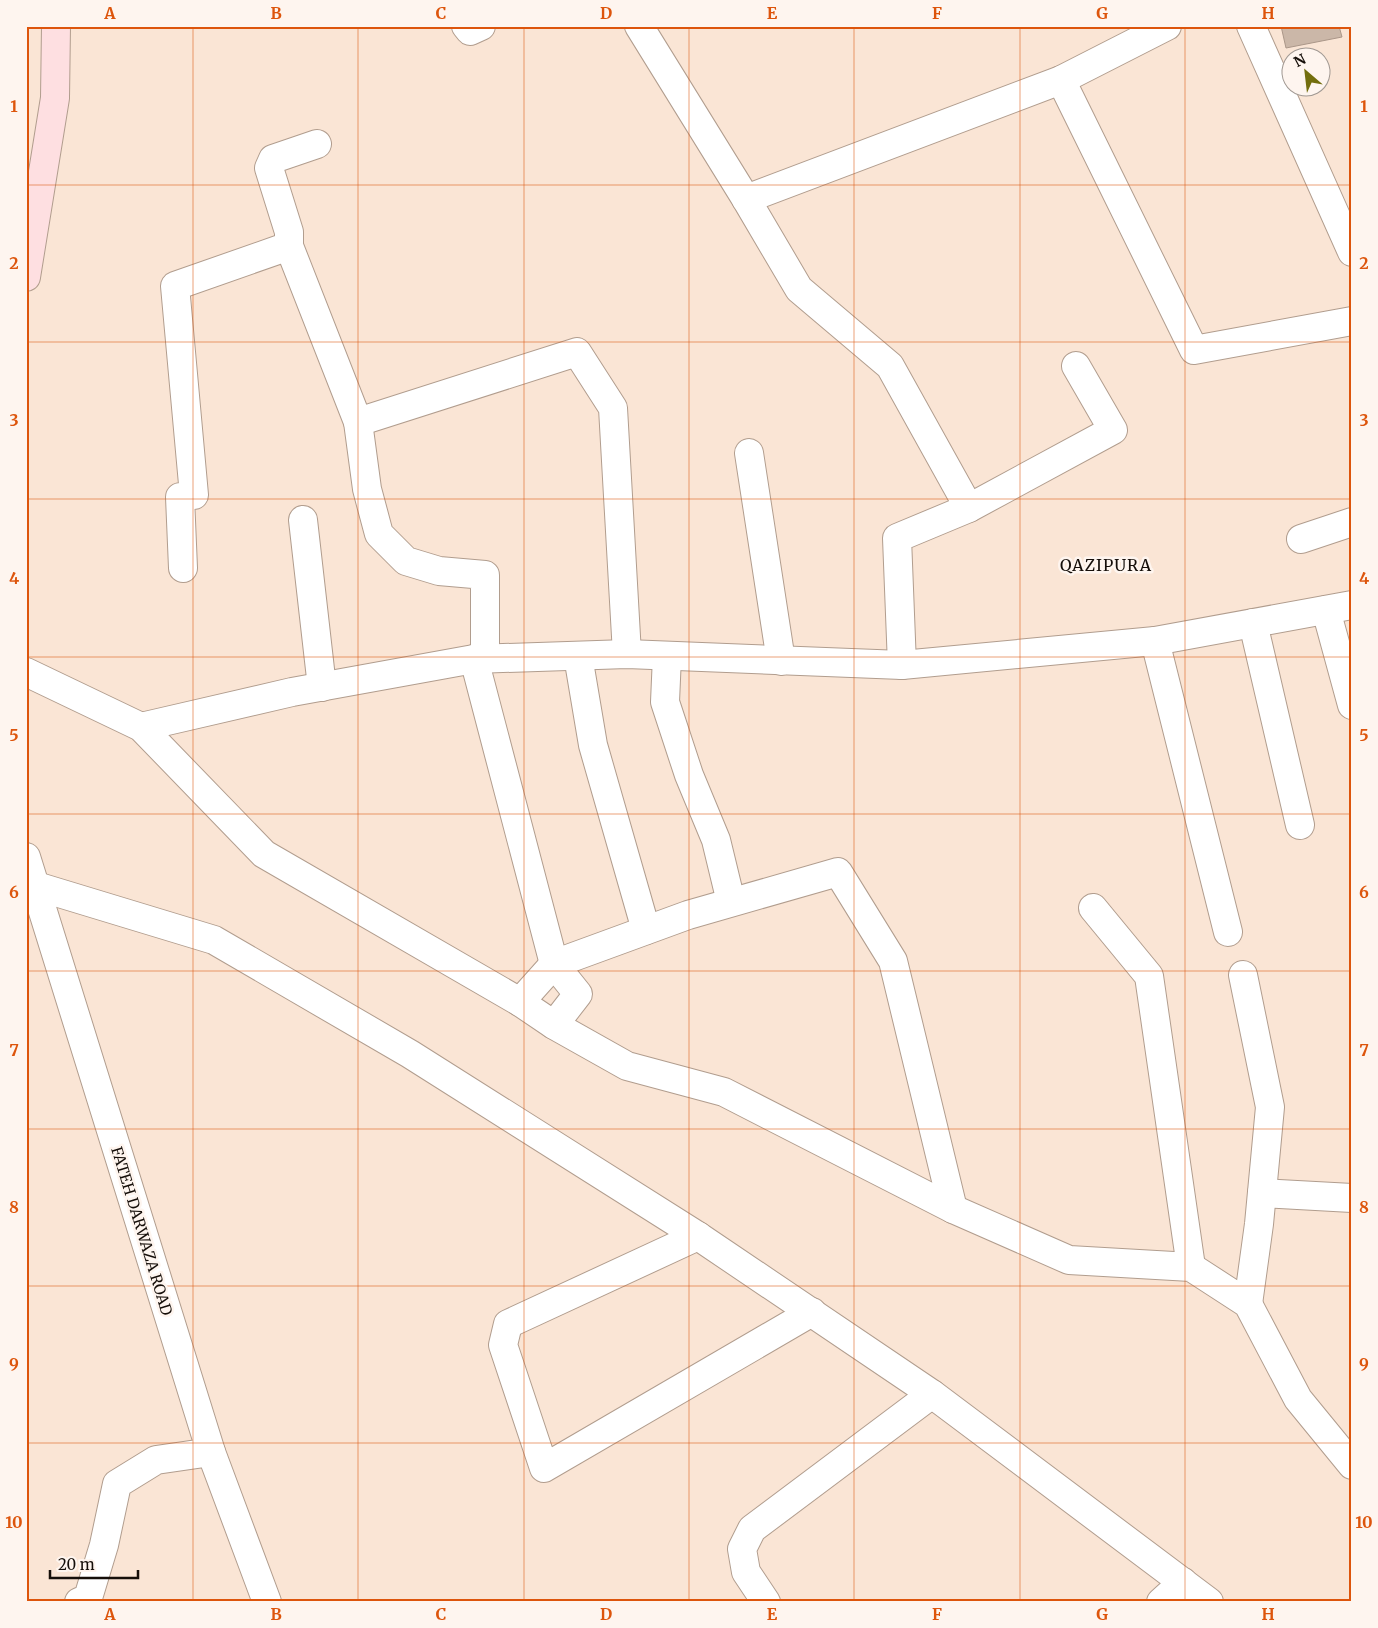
<svg xmlns="http://www.w3.org/2000/svg" width="1378" height="1628" font-family="Merriweather,serif">
	<style>
		.building { fill: #cbb7a8; stroke: #ab9789 }
		.lines { fill: none; stroke-linecap: round; stroke-linejoin: round }
		.street-casing { stroke: #b19d8e; stroke-width: 30 }
		.secondary-casing { stroke: #b19d8e; stroke-width: 30 }
		.street { stroke: #fff; stroke-width: 28 }
		.secondary { stroke: #fedfe1; stroke-width: 28 }
		.grid { fill: none; stroke: #dd550c; stroke-width: 1; stroke-opacity: 0.55 }
		.labels { text-anchor: middle; dominant-baseline: central; stroke-width: 5; stroke-linejoin: round; paint-order: stroke }
		.street-label { font-size: 15px; fill: #150e09; stroke: #fef5ef }
		.neighbourhood-label { font-size: 16px; letter-spacing: 1px; fill: #150e09; stroke: #fef5ef }
		.neatline { fill: none; stroke: #dd550c; stroke-width: 2 }
		.grid-label { font-size: 16px; text-anchor: middle; font-weight: bold; fill: #dd550c }
	</style>
	<rect width="100%" height="100%" fill="#fae5d5"/>
	<polygon class="building" points="1281,26 1339,26 1342,37 1286,48"/>
	<g class="lines">
		<defs>
			<g id="street">
				<polyline points="466,26 470,31 481,26"/>
				<polyline points="639,26 746,199 799,289 890,366 969,508"/>
				<polyline points="1251,26 1352,252"/>
				<polyline points="1061,80 1194,350 1352,321"/>
				<polyline points="746,199 1061,80 1167,26"/>
				<polyline points="289,246 289,232 269,168 273,159 317,144"/>
				<polyline points="358,422 367,489 379,534 406,561 439,571 485,575 485,658"/>
				<polyline points="749,453 781,661"/>
				<polyline points="303,520 322,687"/>
				<polyline points="1301,539 1352,522"/>
				<polyline points="183,568 180,497 194,495 175,286 289,246 358,422 577,352 613,408 627,654"/>
				<polyline points="1326,610 1352,705"/>
				<polyline points="1253,623 1300,825"/>
				<polyline points="1155,641 1228,932"/>
				<polyline points="578,656 593,745 646,930"/>
				<polyline points="667,656 665,702 689,775 716,840 731,902"/>
				<polyline points="474,659 554,964 578,994 554,1025"/>
				<polyline points="902,665 897,538 969,508 1113,430 1076,366"/>
				<polyline points="26,672 141,727 264,854 520,1002 554,1025 627,1066 724,1092 953,1209 1069,1260 1191,1267 1248,1304 1298,1399 1352,1465"/>
				<polyline points="141,727 292,692 474,659 627,654 902,665 1155,641 1352,605"/>
				<polyline points="26,857 211,1452 267,1602"/>
				<polyline points="36,886 214,940 410,1054 698,1236 932,1394 1209,1602"/>
				<polyline points="1093,908 1149,976 1191,1267"/>
				<polyline points="1243,975 1270,1107 1259,1224 1248,1304"/>
				<polyline points="520,1002 554,964 688,915 838,872 893,961 953,1209"/>
				<polyline points="1262,1193 1352,1198"/>
				<polyline points="698,1236 508,1324 503,1345 544,1468 812,1312"/>
				<polyline points="79,1602 88,1598 104,1545 117,1484 156,1460 211,1452"/>
				<polyline points="766,1602 746,1572 742,1549 752,1529 932,1394"/>
				<polyline points="1161,1602 1183,1582"/>
			</g>
			<polyline id="secondary" points="26,277 55,98 56,26"/>
		</defs>
		<use href="#street" class="street-casing"/>
		<use href="#secondary" class="secondary-casing"/>
		<use href="#street" class="street"/>
		<use href="#secondary" class="secondary"/>
	</g>
	<path class="grid" d="M193,26V1602M358,26V1602M524,26V1602M689,26V1602M854,26V1602M1020,26V1602M1185,26V1602M26,185H1352M26,342H1352M26,499H1352M26,657H1352M26,814H1352M26,971H1352M26,1129H1352M26,1286H1352M26,1443H1352"/>
	<g class="labels">
		<g class="street-label">
			<text transform="translate(142 1231) rotate(73)">FATEH DARWAZA ROAD</text>
		</g>
		<g class="neighbourhood-label">
			<text x="1106" y="565">QAZIPURA</text>
		</g>
	</g>
	<rect width="1378" height="1628" fill="none" stroke="#fef5ef" stroke-width="55"/>
	<g transform="translate(1306 72) rotate(332)"><circle r="24" fill="#fef5ef" stroke="#a19993"/>
	<path d="M0-4L9 19L0 12L-9 19Z" fill="#736e0d"/>
	<text y="-8" font-size="14" font-weight="bold" text-anchor="middle" fill="#150e09">N</text>
	</g>
	<path d="M50 1570v8h88v-8" fill="none" stroke="#150e09" stroke-width="2.5"/>
	<text x="58" y="1570" font-size="15" fill="#150e09" stroke="#fef5ef" stroke-width="4" paint-order="stroke">20 m</text>
	<rect x="28" y="28" width="1322" height="1572" class="neatline"/>
	<g class="grid-label">
		<text x="110" y="19">A</text>
		<text x="276" y="19">B</text>
		<text x="441" y="19">C</text>
		<text x="606" y="19">D</text>
		<text x="772" y="19">E</text>
		<text x="937" y="19">F</text>
		<text x="1102" y="19">G</text>
		<text x="1268" y="19">H</text>
		<text x="14" y="112">1</text>
		<text x="1364" y="112">1</text>
		<text x="14" y="269">2</text>
		<text x="1364" y="269">2</text>
		<text x="14" y="426">3</text>
		<text x="1364" y="426">3</text>
		<text x="14" y="584">4</text>
		<text x="1364" y="584">4</text>
		<text x="14" y="741">5</text>
		<text x="1364" y="741">5</text>
		<text x="14" y="898">6</text>
		<text x="1364" y="898">6</text>
		<text x="14" y="1056">7</text>
		<text x="1364" y="1056">7</text>
		<text x="14" y="1213">8</text>
		<text x="1364" y="1213">8</text>
		<text x="14" y="1370">9</text>
		<text x="1364" y="1370">9</text>
		<text x="14" y="1528">10</text>
		<text x="1364" y="1528">10</text>
		<text x="110" y="1620">A</text>
		<text x="276" y="1620">B</text>
		<text x="441" y="1620">C</text>
		<text x="606" y="1620">D</text>
		<text x="772" y="1620">E</text>
		<text x="937" y="1620">F</text>
		<text x="1102" y="1620">G</text>
		<text x="1268" y="1620">H</text>
	</g>
</svg>
